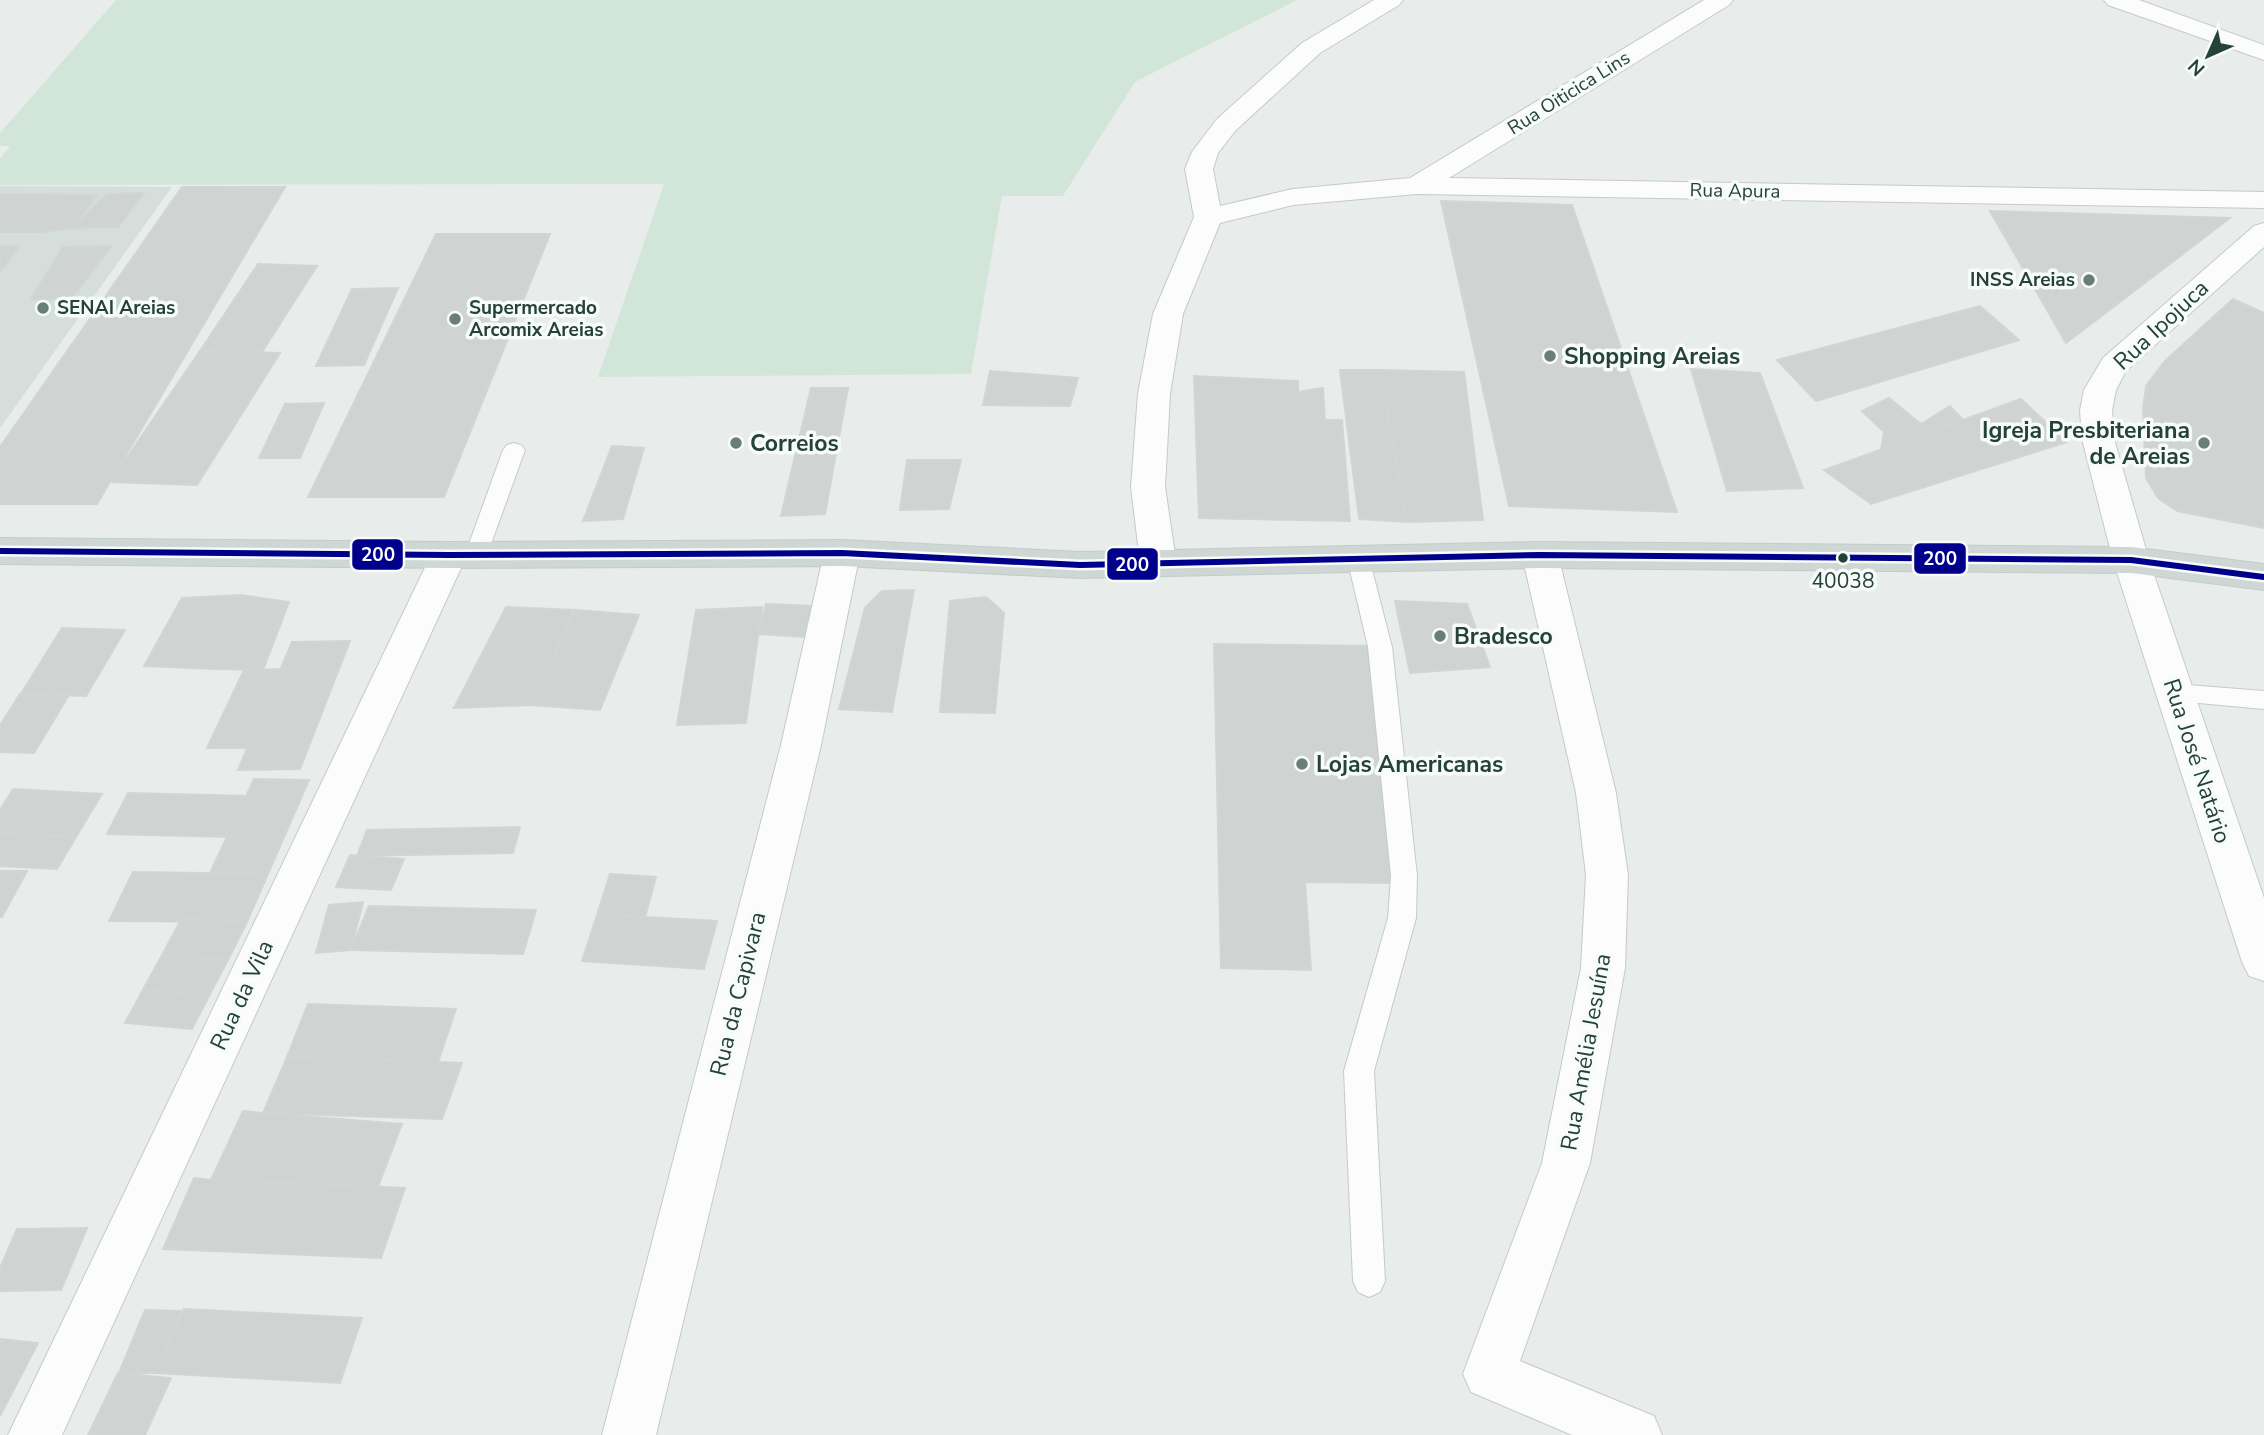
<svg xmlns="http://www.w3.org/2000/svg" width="2264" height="1435" font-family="'Nunito Sans',sans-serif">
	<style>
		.built { fill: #d6dedb }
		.green { fill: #d1e6d8 }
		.building { fill: #cfd4d2; stroke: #d1d6d4; stroke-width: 2 }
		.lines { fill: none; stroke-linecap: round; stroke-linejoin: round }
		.service-casing { stroke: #c5cac8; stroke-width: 2 }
		.minor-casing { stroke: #c5cac8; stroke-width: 2 }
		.secondary-casing { stroke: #c3cbc8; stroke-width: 2 }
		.primary-casing { stroke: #c3ccc9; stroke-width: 2 }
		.service { fill: #fcfcfc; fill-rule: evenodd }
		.minor { fill: #fcfcfc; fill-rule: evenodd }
		.secondary { fill: #fcfcfc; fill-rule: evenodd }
		.primary { fill: #cfd7d5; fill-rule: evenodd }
		.bus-1-casing { stroke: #f7fbf9; stroke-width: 11 }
		.bus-1 { stroke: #00008b; stroke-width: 6 }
		.poi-dot { fill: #697e78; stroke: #f7fbf9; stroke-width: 2.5 }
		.bus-dot { fill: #24423a; stroke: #f7fbf9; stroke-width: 2.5 }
		.labels { text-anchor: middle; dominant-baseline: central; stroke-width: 7; stroke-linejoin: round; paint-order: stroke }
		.far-street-label { font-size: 19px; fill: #24423a; stroke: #f7fbf9 }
		.far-poi-label { font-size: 19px; font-weight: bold; fill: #24423a; stroke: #f7fbf9; text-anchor: start }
		.bus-label { font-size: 21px; fill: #24423a; stroke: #f7fbf9 }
		.street-label { font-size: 23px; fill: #24423a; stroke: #f7fbf9 }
		.poi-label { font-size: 23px; font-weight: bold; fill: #24423a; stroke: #f7fbf9; text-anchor: start }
		.line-badge { stroke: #f7fbf9; stroke-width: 2.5 }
		.badge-label { font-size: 19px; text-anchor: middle; font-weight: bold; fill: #fff }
	</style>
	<rect width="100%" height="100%" fill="#e8edeb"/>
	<polygon class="built" points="0,186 172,187 0,428"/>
	<polygon class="green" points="116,0 1297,0 1135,82 1063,196 1002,196 971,374 598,377 664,184 0,185 0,159 10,146 0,146 0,133"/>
	<g class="building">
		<polygon points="182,187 285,187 97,504 0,504 0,447"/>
		<polygon points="144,193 118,227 73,228 107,194"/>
		<polygon points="0,194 97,195 73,228 42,232 0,232"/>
		<polygon points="1441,201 1572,205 1677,512 1509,506"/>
		<polygon points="1990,211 2230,218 2066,343"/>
		<polygon points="436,234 550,234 444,497 308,497"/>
		<polygon points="0,246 19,246 0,272"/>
		<polygon points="111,246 71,299 31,299 63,247"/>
		<polygon points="258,264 317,266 262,352 200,351"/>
		<polygon points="398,288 364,365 316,366 352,289"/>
		<polygon points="2233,299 2264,313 2264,528 2177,511 2158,498 2146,478 2143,409 2146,386 2165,361"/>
		<polygon points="1980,306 2019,340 1816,401 1777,360"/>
		<polygon points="200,351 280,353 197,485 110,482"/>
		<polygon points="1691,369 1760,373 1803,488 1727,491"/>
		<polygon points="1340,370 1380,370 1407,522 1359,519"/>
		<polygon points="1380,370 1464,372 1483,520 1407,522"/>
		<polygon points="990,371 1078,378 1070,406 983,405"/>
		<polygon points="1194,376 1298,381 1298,392 1323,388 1325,420 1342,420 1350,521 1199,518"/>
		<polygon points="811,388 848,388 825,514 781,516"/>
		<polygon points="1889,398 1921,424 1950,406 1963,420 1881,450 1884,432 1862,411"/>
		<polygon points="2021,399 2067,442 1871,504 1824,470"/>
		<polygon points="324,403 300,458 259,458 285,404"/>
		<polygon points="612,446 644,448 623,519 583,521"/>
		<polygon points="907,460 961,460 949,509 900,510"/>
		<polygon points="914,590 892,712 839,709 865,608 882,591"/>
		<polygon points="241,595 245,613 214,669 144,666 182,598"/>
		<polygon points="241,595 289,602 263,670 214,669"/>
		<polygon points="986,597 1004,613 995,713 940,712 950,601"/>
		<polygon points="1395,601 1467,604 1490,667 1410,673"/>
		<polygon points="766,604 814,606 806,637 758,634"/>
		<polygon points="506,607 573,610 533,705 454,708"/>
		<polygon points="762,607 746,723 677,725 696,610"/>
		<polygon points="575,610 639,615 600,710 533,705"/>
		<polygon points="62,628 125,630 86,696 21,694"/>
		<polygon points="350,641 300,769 238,770 292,642"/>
		<polygon points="1214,644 1377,646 1398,883 1305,882 1311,970 1221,968"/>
		<polygon points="284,669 247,748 207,748 244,670"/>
		<polygon points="20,694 69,695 34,753 0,752 0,725"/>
		<polygon points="254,779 309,780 268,874 210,873"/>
		<polygon points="13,789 102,794 76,837 0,833 0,810"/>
		<polygon points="128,793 249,796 230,837 107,834"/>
		<polygon points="520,827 513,853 357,856 367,830"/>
		<polygon points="0,833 76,837 57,869 0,866"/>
		<polygon points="350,855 357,856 404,859 391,890 336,887"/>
		<polygon points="0,871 27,871 2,917 0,917"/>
		<polygon points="133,872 210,873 268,874 247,922 109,921"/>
		<polygon points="610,874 656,877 645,917 597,915"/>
		<polygon points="363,902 351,950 316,953 329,905"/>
		<polygon points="369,906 536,910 523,954 351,950"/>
		<polygon points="597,915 645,917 717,921 704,969 582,961"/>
		<polygon points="182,918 247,922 228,960 162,955"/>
		<polygon points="162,955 228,960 209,996 143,990"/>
		<polygon points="143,990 209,996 192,1029 125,1023"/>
		<polygon points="308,1004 456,1009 438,1062 287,1057"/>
		<polygon points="287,1057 438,1062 462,1063 442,1119 263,1113"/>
		<polygon points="243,1111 263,1113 402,1124 376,1192 211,1180"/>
		<polygon points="194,1178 211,1180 405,1188 381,1258 163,1249"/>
		<polygon points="87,1228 61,1290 0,1291 0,1268 17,1229"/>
		<polygon points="184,1309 362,1318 340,1383 156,1373"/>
		<polygon points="145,1310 181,1311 156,1373 119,1373"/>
		<polygon points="0,1339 38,1343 0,1416"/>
		<polygon points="118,1373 171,1378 145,1435 88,1435"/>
	</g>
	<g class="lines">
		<defs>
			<g id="service">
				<polygon points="514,443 521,445 525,450 487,555 484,561 476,563 468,561 465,555 503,450 507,445"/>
				<polygon points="1358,550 1366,552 1369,558 1392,647 1417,876 1416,918 1374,1071 1385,1281 1380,1292 1369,1297 1358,1292 1353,1281 1344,1071 1388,918 1391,876 1368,647 1347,558 1350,552"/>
				<polygon points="2175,684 2264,691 2264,709 2166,700 2163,693 2166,686"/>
			</g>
			<g id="minor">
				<polygon points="1374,0 1403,0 1399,5 1320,53 1235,131 1218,153 1213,169 1220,206 1293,189 1410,178 1704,0 1733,0 1729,5 1449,178 2264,192 2264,208 1417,194 1293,205 1220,223 1183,314 1170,394 1165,487 1176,561 1170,570 1158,574 1146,570 1140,561 1131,487 1138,394 1153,314 1194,217 1185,169 1192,152 1217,119 1302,43"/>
				<polygon points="2104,0 2139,0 2264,45 2264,60 2108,5"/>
				<polygon points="842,540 854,544 860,553 821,745 656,1435 602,1435 781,745 824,553 830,544"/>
				<polygon points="449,542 461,546 467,555 62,1435 8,1435 431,555 437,546"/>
				<polygon points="1540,542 1552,546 1558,555 1616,793 1628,875 1625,968 1590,1163 1520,1361 1654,1416 1662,1435 1572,1435 1471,1392 1463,1374 1542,1163 1581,968 1586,875 1576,793 1522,555 1528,546"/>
			</g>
			<polygon id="secondary" points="2264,223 2264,247 2126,371 2116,390 2112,410 2114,439 2149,560 2264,898 2264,981 2249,976 2242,962 2113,560 2082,439 2080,410 2084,390 2103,358 2254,226"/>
			<polygon id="primary" points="0,538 449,542 842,540 1080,552 1540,542 2131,547 2264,564 2264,590 2131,573 1540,568 1080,578 842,566 449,568 0,564"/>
		</defs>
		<use href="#service" class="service-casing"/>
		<use href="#minor" class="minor-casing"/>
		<use href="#secondary" class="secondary-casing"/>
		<use href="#primary" class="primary-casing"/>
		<use href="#service" class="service"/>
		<use href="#minor" class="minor"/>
		<use href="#secondary" class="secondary"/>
		<use href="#primary" class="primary"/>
		<defs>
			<polyline id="bus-1" points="0,551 449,555 842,553 1080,565 1540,555 2131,560 2264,577"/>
		</defs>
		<use href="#bus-1" class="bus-1-casing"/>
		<use href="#bus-1" class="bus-1"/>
	</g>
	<g class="poi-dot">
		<circle cx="2089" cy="280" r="7"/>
		<circle cx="43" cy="308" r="7"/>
		<circle cx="455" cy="319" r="7"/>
		<circle cx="1550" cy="356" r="7"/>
		<circle cx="736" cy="443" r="7"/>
		<circle cx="2204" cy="443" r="7"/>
		<circle cx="1440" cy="636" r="7"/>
		<circle cx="1302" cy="764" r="7"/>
	</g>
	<circle class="bus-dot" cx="1843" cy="558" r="6"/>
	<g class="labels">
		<g class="far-street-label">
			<text transform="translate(1569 93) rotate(-32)">Rua Oiticica Lins</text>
			<text transform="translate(1735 191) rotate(1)">Rua Apura</text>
		</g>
		<g class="far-poi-label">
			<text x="2075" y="280" text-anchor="end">INSS Areias</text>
			<text x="57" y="308">SENAI Areias</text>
			<text x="469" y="308">Supermercado<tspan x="469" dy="22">Arcomix Areias</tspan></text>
		</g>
		<g class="bus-label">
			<text x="1843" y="581">40038</text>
		</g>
		<g class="street-label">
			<text transform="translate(2161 325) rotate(-43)">Rua Ipojuca</text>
			<text transform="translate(2197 761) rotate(72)">Rua José Natário</text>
			<text transform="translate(738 994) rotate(-76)">Rua da Capivara</text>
			<text transform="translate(242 995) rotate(-65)">Rua da Vila</text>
			<text transform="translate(1586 1052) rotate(-80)">Rua Amélia Jesuína</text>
		</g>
		<g class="poi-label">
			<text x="1564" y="356">Shopping Areias</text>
			<text x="2190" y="430" text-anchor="end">Igreja Presbiteriana<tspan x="2190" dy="26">de Areias</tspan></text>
			<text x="750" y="443">Correios</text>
			<text x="1454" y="636">Bradesco</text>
			<text x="1316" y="764">Lojas Americanas</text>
		</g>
	</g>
	<g class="line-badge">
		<rect x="351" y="538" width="53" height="33" rx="7" fill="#00008b"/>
		<rect x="1913" y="542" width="54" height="33" rx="7" fill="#00008b"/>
		<rect x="1106" y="547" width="53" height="34" rx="7" fill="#00008b"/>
	</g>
	<g class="badge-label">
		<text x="378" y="561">200</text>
		<text x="1940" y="565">200</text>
		<text x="1132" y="571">200</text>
	</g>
	<g transform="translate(2208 56) rotate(225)" stroke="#f7fbf9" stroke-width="5" paint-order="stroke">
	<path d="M0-5L12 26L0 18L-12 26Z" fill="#24423a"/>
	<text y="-10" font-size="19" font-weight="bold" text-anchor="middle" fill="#24423a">N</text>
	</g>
</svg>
